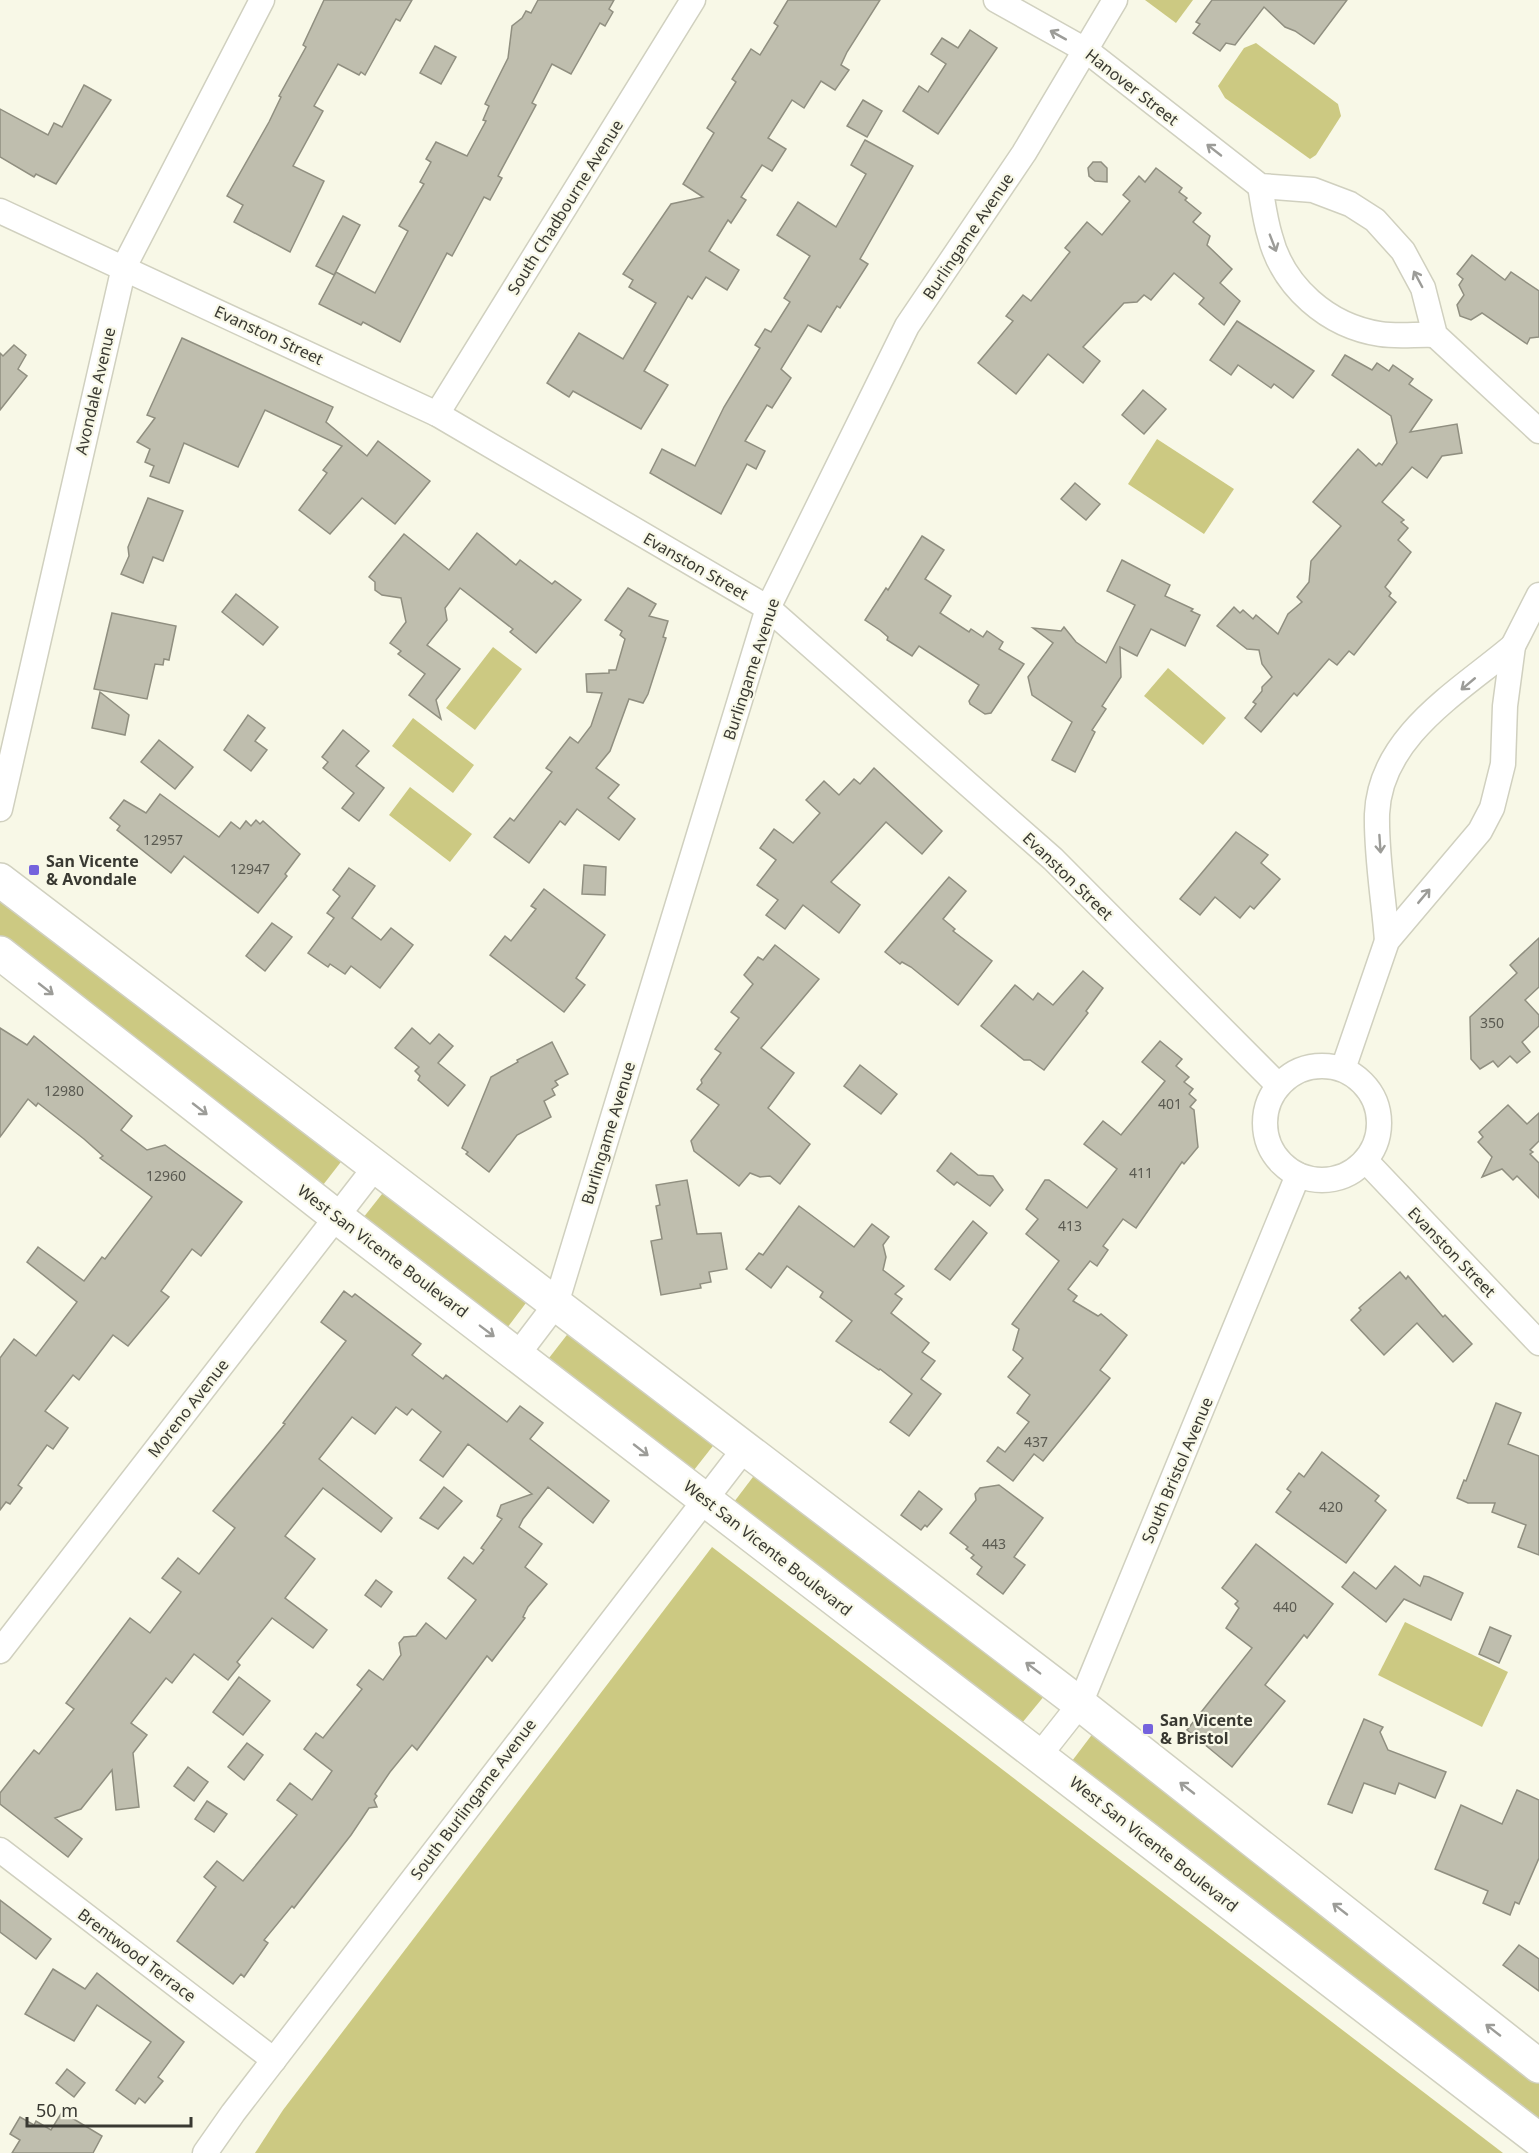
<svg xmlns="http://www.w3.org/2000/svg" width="1539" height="2153" font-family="'Noto Sans',sans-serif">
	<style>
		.green { fill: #ccc982 }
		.building { fill: #bfbeae; stroke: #908f80; stroke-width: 1.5 }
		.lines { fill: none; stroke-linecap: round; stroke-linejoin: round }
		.street-casing { stroke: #d0d0bf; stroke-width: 27 }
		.secondary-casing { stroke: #d0d0bf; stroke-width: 36 }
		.street { stroke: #fff; stroke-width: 24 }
		.secondary { stroke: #fff; stroke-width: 33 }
		.oneway { stroke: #9c9c98 }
		.poi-dot { fill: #7563dd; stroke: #f8f8e7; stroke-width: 2 }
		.labels { text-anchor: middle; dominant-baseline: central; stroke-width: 4.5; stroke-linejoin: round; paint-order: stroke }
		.number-label { font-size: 14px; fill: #5a5a51 }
		.street-label { font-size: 16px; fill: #393932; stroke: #f8f8e7 }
		.poi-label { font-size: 16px; font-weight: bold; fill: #393932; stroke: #f8f8e7; text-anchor: start }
	</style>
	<rect width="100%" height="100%" fill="#f8f8e7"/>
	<g class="green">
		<polygon points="1145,0 1193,0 1176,23"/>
		<polygon points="1256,43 1338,104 1341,116 1316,155 1310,159 1225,98 1218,86 1244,48"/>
		<polygon points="1157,439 1234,489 1204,534 1128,484"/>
		<polygon points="493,647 522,669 475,730 446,708"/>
		<polygon points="1168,668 1226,718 1203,745 1144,696"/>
		<polygon points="413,718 474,765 453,793 392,746"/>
		<polygon points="410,787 472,834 450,862 389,815"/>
		<polygon points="0,894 344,1158 323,1185 0,938"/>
		<polygon points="386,1189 529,1299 507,1328 363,1218"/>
		<polygon points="570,1331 716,1442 694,1470 549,1358"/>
		<polygon points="756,1473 1045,1695 1022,1723 734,1502"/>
		<polygon points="712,1547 1503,2153 255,2153 283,2110"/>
		<polygon points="1405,1622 1508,1672 1482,1727 1378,1675"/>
		<polygon points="1094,1732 1539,2075 1539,2121 1072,1761"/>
	</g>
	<g class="building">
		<polygon points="324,0 412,0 400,21 396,19 365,75 361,72 359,75 338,64 314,106 323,111 293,166 324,181 290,252 234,222 243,205 227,196 269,122 281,97 279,96 306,47 303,45"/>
		<polygon points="538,0 614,0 609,9 613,12 605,26 600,23 571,74 552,64 532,103 536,105 498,176 502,178 490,200 484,197 452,256 447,253 400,342 363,322 361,325 319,304 336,272 375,293 408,231 399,226 424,184 420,182 431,162 426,159 436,142 467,156 486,121 483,120 489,106 485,104 508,58 512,26 522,18 526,11 531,13"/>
		<polygon points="788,0 880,0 847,52 841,65 849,70 835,90 821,81 804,108 792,100 768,138 786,149 772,171 762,165 741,197 746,200 731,223 728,220 709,251 739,270 727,290 706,277 692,299 688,296 644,371 668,385 641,429 573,391 569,397 547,383 579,333 623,359 656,303 629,287 633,280 623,274 671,204 703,197 683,184 714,133 707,128 736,82 732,79 751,49 760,55 778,26 774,23"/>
		<polygon points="1212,0 1347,0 1314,44 1295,31 1285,27 1264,7 1235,45 1226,43 1220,51 1193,33 1200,24 1196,22"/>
		<polygon points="970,30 997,48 938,134 903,111 919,86 928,92 946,64 931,54 942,38 958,48"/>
		<polygon points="435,46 456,57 441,84 420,73"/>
		<polygon points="84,85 111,100 56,184 36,174 34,177 0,157 0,109 48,135 54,123 62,127"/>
		<polygon points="863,100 882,111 867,137 847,126"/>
		<polygon points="865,140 913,166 860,259 868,264 840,308 837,306 821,332 808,325 781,369 791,378 772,408 767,405 745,441 765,451 756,469 747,464 721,514 650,473 662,449 695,466 724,407 760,348 755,345 765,329 771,332 790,302 784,298 810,256 777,235 798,202 836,227 866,174 851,165"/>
		<polygon points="1093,162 1101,162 1107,168 1107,182 1095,181 1089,176 1088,168"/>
		<polygon points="1156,168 1182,188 1179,192 1187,198 1185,200 1201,213 1193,222 1210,236 1207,245 1232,269 1220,283 1240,301 1224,325 1199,304 1204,298 1174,273 1151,300 1144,295 1137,302 1124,303 1083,347 1100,361 1083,383 1048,354 1016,394 978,363 1013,321 1006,316 1023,295 1031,301 1070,252 1065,248 1087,222 1102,235 1130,201 1123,195 1139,176 1145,182"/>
		<polygon points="343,216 360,225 334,275 316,266"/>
		<polygon points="1472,255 1505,280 1511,272 1539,291 1539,337 1530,338 1527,344 1482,313 1471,320 1460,316 1457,305 1464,295 1459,285 1463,279 1457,274"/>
		<polygon points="1237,321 1314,371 1293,398 1274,384 1271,388 1238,365 1231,375 1210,360"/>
		<polygon points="182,338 333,407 326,422 367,456 378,441 430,481 395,524 362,498 330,534 299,510 327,473 323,470 342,446 265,410 238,467 184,443 169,483 150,476 154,466 145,462 150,449 137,442 155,418 147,415"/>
		<polygon points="14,345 26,355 18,369 27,376 0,410 0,353 3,356"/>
		<polygon points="1345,355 1372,370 1377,363 1389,371 1393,365 1413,379 1409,384 1432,400 1410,432 1457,424 1462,453 1442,456 1427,478 1412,467 1382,502 1404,520 1401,522 1408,528 1398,540 1411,552 1385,587 1391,593 1389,596 1396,602 1354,655 1349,651 1337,665 1329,659 1297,696 1294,693 1261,732 1245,718 1256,704 1253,702 1262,691 1262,687 1272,677 1262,664 1259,650 1247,649 1217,626 1234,607 1240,613 1243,610 1253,619 1256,615 1278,634 1288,614 1302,602 1297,597 1309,582 1311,561 1341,526 1313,502 1358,449 1376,466 1379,463 1382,465 1397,443 1391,416 1332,375"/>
		<polygon points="1143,390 1166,409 1144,434 1122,415"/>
		<polygon points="1075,483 1100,504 1086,520 1061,499"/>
		<polygon points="148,498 183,511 163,561 153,557 143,583 121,574 129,556 128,547"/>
		<polygon points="477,533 516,565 520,560 552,584 555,581 581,600 536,653 510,632 513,629 460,588 445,608 447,620 427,645 460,669 436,700 441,719 409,695 425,674 398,654 401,651 390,643 406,622 401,598 382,595 375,590 375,582 369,577 404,534 449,570"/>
		<polygon points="922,536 944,550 925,579 951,596 940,613 969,632 971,629 983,637 987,631 1003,642 999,649 1024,664 991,713 985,714 970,704 969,701 979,685 919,646 912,656 887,640 888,637 880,630 865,620 886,588 888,590"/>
		<polygon points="1122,560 1170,585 1165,596 1193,609 1191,611 1200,615 1185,646 1151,629 1137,656 1120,647 1121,677 1102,706 1106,709 1092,730 1095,732 1075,772 1052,760 1072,722 1032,695 1028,677 1053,643 1033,628 1061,631 1064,627 1076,642 1106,663 1135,605 1107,591"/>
		<polygon points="628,588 656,604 649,616 668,621 663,637 666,638 648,694 643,703 629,699 610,751 596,768 619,785 608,798 635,819 619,840 577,809 565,825 560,821 529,863 494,837 510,818 514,821 552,772 546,768 570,737 578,743 591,726 602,693 587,692 586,674 609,673 609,670 616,670 625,639 620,635 622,631 605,620"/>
		<polygon points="236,594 278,627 263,645 222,612"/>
		<polygon points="112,613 176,626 169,660 164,659 163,665 155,664 147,699 94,689"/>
		<polygon points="100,692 129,715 125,735 92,728"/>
		<polygon points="248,715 265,728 255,741 267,750 251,771 224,750"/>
		<polygon points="343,730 369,751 356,766 384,788 359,821 342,808 354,793 323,768 328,762 322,757"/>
		<polygon points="159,740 193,767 175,789 141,762"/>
		<polygon points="874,768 942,831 922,854 886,822 831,882 860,905 839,933 803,905 785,929 766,915 778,900 757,885 776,860 760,848 774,829 793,843 820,813 806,800 824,781 839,795 854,779 860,784"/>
		<polygon points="160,794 219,837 231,822 240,829 246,821 251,826 256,820 260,824 263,821 300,854 285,874 287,876 258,913 184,856 171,873 117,830 120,826 110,818 124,800 146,813"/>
		<polygon points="1236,832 1268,855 1261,863 1280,879 1254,909 1250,906 1240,918 1215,897 1200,915 1180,899"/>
		<polygon points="584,865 606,867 605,895 582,894"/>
		<polygon points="349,868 375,886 352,918 381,940 391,928 413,945 380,988 351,966 345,974 330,964 328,967 308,953 334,918 327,913 340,896 333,890"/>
		<polygon points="949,877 966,891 943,919 955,929 953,931 992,961 958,1005 911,967 902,962 900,964 885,952"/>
		<polygon points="544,889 605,935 576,978 585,985 564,1012 490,955 505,936 511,941 536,909 531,906"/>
		<polygon points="272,923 292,937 265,971 246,956"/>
		<polygon points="1539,938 1539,987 1525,1000 1539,1015 1539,1026 1522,1042 1530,1052 1517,1063 1510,1056 1498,1067 1493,1061 1480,1069 1471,1059 1470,1017 1517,973 1510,965"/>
		<polygon points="775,945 819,979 761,1048 794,1073 768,1108 810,1144 780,1184 770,1176 760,1177 750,1173 739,1186 694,1151 691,1141 719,1105 697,1089 702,1083 701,1080 721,1053 715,1049 739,1018 731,1012 753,984 744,975 758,957 763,960"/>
		<polygon points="1083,971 1103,988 1086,1011 1088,1013 1044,1070 1030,1060 1024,1060 981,1026 1015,985 1033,1000 1038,993 1053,1005"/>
		<polygon points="0,1028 27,1045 34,1036 132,1116 121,1130 147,1150 165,1145 242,1202 201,1256 192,1249 161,1291 169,1297 128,1346 113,1335 79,1380 73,1375 45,1411 68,1428 53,1449 47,1445 18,1485 22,1488 10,1504 6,1502 0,1510 0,1358 14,1339 36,1356 77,1302 27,1262 38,1247 84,1281 102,1257 105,1259 152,1197 100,1158 103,1156 84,1139 38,1103 36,1106 28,1099 0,1137"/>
		<polygon points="412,1028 430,1044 439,1034 453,1046 438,1063 465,1085 448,1106 418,1080 420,1076 415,1071 419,1067 395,1048"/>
		<polygon points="1160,1041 1182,1059 1176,1066 1189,1077 1184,1082 1193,1089 1189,1094 1196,1100 1190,1107 1194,1110 1198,1147 1184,1164 1182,1162 1136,1228 1123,1219 1103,1246 1108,1250 1097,1266 1090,1261 1068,1289 1077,1296 1073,1301 1098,1316 1101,1314 1127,1335 1100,1370 1110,1378 1087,1407 1043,1461 1034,1454 1013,1481 987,1461 998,1447 1005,1452 1029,1422 1017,1413 1030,1395 1008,1377 1023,1358 1013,1350 1019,1329 1012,1324 1059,1261 1026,1234 1038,1219 1026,1209 1045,1180 1049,1180 1087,1208 1117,1169 1084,1144 1103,1121 1121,1135 1165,1081 1142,1062"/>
		<polygon points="552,1042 568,1074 555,1081 558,1085 552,1089 555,1095 544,1101 551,1117 517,1135 489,1172 466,1154 468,1152 462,1148 491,1077 518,1062 517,1060"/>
		<polygon points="860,1065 897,1094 881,1114 844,1086"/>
		<polygon points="1508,1105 1527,1124 1539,1113 1539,1141 1530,1150 1533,1152 1530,1154 1539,1163 1539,1198 1517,1176 1513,1180 1502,1169 1482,1177 1492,1157 1478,1142 1483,1137 1479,1132"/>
		<polygon points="951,1153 978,1175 993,1176 1003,1190 990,1206 957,1182 954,1185 937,1171"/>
		<polygon points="687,1180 697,1234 721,1233 727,1269 709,1272 711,1282 700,1284 701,1288 661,1295 651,1241 662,1239 656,1206 660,1205 656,1185"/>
		<polygon points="799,1206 854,1247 872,1224 889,1237 883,1245 886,1257 883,1270 904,1286 895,1294 902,1299 891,1313 929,1343 922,1352 935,1361 921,1379 941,1394 909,1436 890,1422 912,1394 880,1369 879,1370 836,1341 852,1321 820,1297 823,1292 787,1266 771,1288 746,1269 759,1253 763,1255"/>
		<polygon points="973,1221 987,1233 950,1280 935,1269"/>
		<polygon points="1400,1272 1406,1279 1408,1276 1443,1317 1445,1315 1472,1344 1453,1362 1417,1323 1384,1355 1351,1320 1361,1310 1359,1308"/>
		<polygon points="344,1291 352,1297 355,1294 421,1344 412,1355 443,1379 446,1375 507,1422 520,1406 543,1423 530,1439 609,1501 593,1523 548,1487 523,1519 519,1527 542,1544 525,1567 547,1584 528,1607 523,1617 525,1618 492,1661 487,1656 417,1750 412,1745 390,1772 375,1794 377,1796 374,1800 377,1807 369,1808 351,1835 294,1908 292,1906 264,1940 268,1943 244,1977 241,1974 233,1984 177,1941 216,1887 204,1877 217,1861 243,1881 297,1815 277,1800 290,1783 312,1800 332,1771 304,1749 316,1733 323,1738 362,1689 357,1685 369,1670 383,1680 401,1655 399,1643 404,1637 416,1636 426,1623 446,1639 476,1600 448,1578 464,1557 473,1564 484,1550 481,1548 502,1519 497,1516 501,1505 532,1494 468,1444 443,1477 420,1460 441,1432 412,1409 407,1415 396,1407 375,1434 352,1417 319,1459 392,1518 381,1532 323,1488 285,1536 315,1559 285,1598 327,1630 313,1648 272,1618 237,1662 240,1665 228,1680 194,1654 172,1683 166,1678 131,1723 147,1735 133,1753 139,1807 116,1810 112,1770 81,1809 55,1818 82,1839 68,1857 0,1804 0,1793 34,1750 39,1754 74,1709 66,1703 130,1618 150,1633 181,1592 162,1578 178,1558 199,1574 235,1528 213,1511 285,1424 283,1423 346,1341 321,1322"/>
		<polygon points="1496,1403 1521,1413 1508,1444 1539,1456 1539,1555 1518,1547 1526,1525 1492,1512 1495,1503 1468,1503 1457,1498 1464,1480 1466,1481"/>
		<polygon points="1322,1452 1379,1496 1375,1501 1386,1510 1346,1563 1276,1512 1291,1492 1287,1489 1299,1473 1304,1477"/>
		<polygon points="999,1485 1043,1518 1014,1557 1025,1565 1003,1594 977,1574 982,1567 971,1558 974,1555 966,1549 968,1547 950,1533 976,1500 975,1494 980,1488"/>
		<polygon points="444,1487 462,1501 438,1529 420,1518"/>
		<polygon points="919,1491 942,1509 927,1527 925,1525 921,1530 901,1515"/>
		<polygon points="1256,1544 1333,1604 1307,1638 1304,1635 1265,1685 1285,1701 1232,1767 1187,1730 1252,1648 1226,1628 1239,1608 1235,1604 1238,1601 1222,1588"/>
		<polygon points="1395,1566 1420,1586 1424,1576 1429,1577 1463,1593 1451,1620 1404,1599 1386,1622 1342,1587 1354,1572 1376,1589"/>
		<polygon points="376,1580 392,1592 381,1607 365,1595"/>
		<polygon points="1490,1627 1511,1636 1499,1663 1479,1654"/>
		<polygon points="239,1677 270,1701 243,1735 213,1712"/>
		<polygon points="1364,1719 1383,1727 1380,1732 1388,1750 1446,1772 1435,1798 1399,1783 1395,1794 1364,1783 1352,1813 1328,1804"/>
		<polygon points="247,1743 263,1755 244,1780 228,1767"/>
		<polygon points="188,1767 208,1782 194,1801 174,1786"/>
		<polygon points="1517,1790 1539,1800 1539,1858 1519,1904 1515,1902 1510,1915 1483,1903 1488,1891 1435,1869 1461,1805 1502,1824"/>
		<polygon points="207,1801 227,1814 214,1832 195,1819"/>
		<polygon points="0,1900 51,1939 36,1959 0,1932"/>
		<polygon points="1519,1945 1539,1959 1539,1991 1503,1965"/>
		<polygon points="53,1969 85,1989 97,1973 184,2042 158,2077 163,2081 145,2103 139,2098 135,2104 116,2090 151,2042 97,2005 74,2041 25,2014"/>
		<polygon points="67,2069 85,2083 74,2097 56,2083"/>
		<polygon points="62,2112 102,2136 93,2153 12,2153 20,2140 10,2134 20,2117 34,2125 36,2121 51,2130"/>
	</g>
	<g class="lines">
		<defs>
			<g id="street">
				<polyline points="996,0 1087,51 1260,186 1313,190 1350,204 1375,220 1403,251 1423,288 1435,335 1539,431"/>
				<path d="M1260,186C1263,203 1265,220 1270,236C1283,287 1328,326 1380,334C1398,337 1418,334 1435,335"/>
				<polyline points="0,211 437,414 768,608 1053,859 1278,1085"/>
				<polyline points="437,414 693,0"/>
				<polyline points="0,809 124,267 262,0"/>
				<path d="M1387,941C1384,900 1376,856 1377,814C1380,736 1460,691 1513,646"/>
				<circle cx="1322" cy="1123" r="57"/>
				<polyline points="1343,1069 1387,941 1480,831 1492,808 1503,764 1505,706 1513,646 1539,595"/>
				<polyline points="1366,1161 1539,1343"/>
				<polyline points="518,1354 556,1304 768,608 907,326 1024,153 1115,0"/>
				<polyline points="0,1651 376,1166"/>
				<polyline points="1039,1756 1080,1704 1298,1175"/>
				<polyline points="0,1850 274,2060"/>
				<polyline points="205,2153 233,2113 745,1448"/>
			</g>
			<g id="secondary">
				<polyline points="0,880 1080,1704 1539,2066"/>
				<polyline points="0,953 337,1217 1539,2140"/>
			</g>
		</defs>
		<use href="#street" class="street-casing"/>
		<use href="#secondary" class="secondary-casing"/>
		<use href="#street" class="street"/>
		<use href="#secondary" class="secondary"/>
	</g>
	<defs><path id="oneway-shaft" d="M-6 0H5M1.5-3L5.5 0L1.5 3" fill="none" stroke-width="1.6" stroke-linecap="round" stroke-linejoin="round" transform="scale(1.5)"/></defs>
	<g class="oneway">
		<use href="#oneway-shaft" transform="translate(1058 35) rotate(-151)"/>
		<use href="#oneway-shaft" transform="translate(1214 150) rotate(-142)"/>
		<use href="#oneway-shaft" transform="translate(1273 243) rotate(69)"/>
		<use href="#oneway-shaft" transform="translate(1418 279) rotate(-118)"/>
		<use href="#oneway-shaft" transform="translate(1468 684) rotate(140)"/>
		<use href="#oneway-shaft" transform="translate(1380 844) rotate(86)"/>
		<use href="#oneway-shaft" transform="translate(1424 896) rotate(-50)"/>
		<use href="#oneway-shaft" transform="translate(46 989) rotate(38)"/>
		<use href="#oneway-shaft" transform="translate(200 1109) rotate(38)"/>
		<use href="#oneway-shaft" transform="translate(487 1331) rotate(37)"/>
		<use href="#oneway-shaft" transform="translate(641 1450) rotate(38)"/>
		<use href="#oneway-shaft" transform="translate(1033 1668) rotate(-143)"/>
		<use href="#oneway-shaft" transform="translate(1187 1788) rotate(-142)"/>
		<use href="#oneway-shaft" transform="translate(1340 1909) rotate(-142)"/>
		<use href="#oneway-shaft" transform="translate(1493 2030) rotate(-142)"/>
	</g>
	<g class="poi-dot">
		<rect x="28" y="864" width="12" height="12" rx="3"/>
		<rect x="1142" y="1723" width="12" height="12" rx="3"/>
	</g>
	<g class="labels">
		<g class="number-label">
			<text x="163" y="839">12957</text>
			<text x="250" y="868">12947</text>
			<text x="1492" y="1022">350</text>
			<text x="64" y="1090">12980</text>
			<text x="1170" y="1103">401</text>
			<text x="1141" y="1172">411</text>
			<text x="166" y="1175">12960</text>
			<text x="1070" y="1225">413</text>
			<text x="1036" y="1441">437</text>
			<text x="1331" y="1506">420</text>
			<text x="994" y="1543">443</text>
			<text x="1285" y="1606">440</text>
		</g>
		<g class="street-label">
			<text transform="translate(1132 87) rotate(38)">Hanover Street</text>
			<text transform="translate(565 207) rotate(-58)">South Chadbourne Avenue</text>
			<text transform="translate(968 236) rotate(-56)">Burlingame Avenue</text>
			<text transform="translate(269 335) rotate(25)">Evanston Street</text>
			<text transform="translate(95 391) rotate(-77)">Avondale Avenue</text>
			<text transform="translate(696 566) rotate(30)">Evanston Street</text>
			<text transform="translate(751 669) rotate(-72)">Burlingame Avenue</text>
			<text transform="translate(1068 876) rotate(44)">Evanston Street</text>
			<text transform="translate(608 1133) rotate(-73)">Burlingame Avenue</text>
			<text transform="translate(383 1251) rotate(37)">West San Vicente Boulevard</text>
			<text transform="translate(1452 1252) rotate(46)">Evanston Street</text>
			<text transform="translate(188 1408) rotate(-52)">Moreno Avenue</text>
			<text transform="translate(1177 1470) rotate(-67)">South Bristol Avenue</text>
			<text transform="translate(768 1548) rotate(38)">West San Vicente Boulevard</text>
			<text transform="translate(473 1799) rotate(-53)">South Burlingame Avenue</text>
			<text transform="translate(1154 1844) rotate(38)">West San Vicente Boulevard</text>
			<text transform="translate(137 1955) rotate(37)">Brentwood Terrace</text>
		</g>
		<g class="poi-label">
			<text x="46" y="861">San Vicente<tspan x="46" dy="18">&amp; Avondale</tspan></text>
			<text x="1160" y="1720">San Vicente<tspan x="1160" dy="18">&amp; Bristol</tspan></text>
		</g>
	</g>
	<path d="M27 2117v9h164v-9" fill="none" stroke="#393932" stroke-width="3"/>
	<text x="36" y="2117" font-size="18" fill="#393932" stroke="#f8f8e7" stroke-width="4.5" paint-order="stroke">50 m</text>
</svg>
